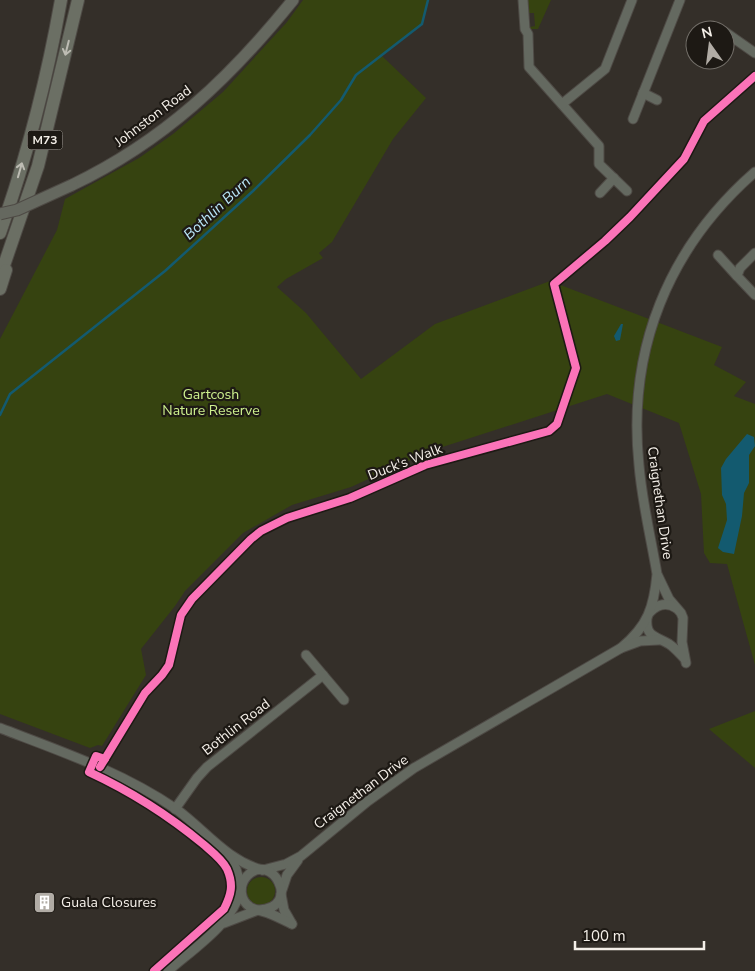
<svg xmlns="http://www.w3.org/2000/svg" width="755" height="971" font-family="'Nunito Sans',sans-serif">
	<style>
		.green { fill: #364310 }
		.water { fill: #135a6f }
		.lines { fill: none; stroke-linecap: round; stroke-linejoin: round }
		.stream { stroke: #135a6f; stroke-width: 2.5 }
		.minor-casing { stroke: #4e4a45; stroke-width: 11 }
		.major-casing { stroke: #4e4a45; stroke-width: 13 }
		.highway-casing { stroke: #4e4a45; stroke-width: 14 }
		.minor { stroke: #646960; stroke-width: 9 }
		.major { stroke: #65685f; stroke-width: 11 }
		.highway { stroke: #6b6f64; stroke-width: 12 }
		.major-bridge-casing { stroke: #4e4a45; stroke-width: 13; stroke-linecap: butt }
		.major-bridge { stroke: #65685f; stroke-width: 11 }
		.cycleway-casing { stroke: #1d1914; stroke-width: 11 }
		.cycleway { stroke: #fb73b8; stroke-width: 8 }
		.oneway { stroke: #bdbcb3 }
		.labels { text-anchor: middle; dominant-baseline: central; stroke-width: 4.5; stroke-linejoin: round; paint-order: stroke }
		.shield { fill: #1d1914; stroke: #b4afa8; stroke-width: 1 }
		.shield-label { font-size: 12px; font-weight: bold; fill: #f4efe8 }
		.street-label { font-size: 14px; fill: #f4efe8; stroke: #1d1914 }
		.park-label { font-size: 14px; fill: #cdf08e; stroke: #1d1914 }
		.poi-label { font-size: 14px; fill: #f4efe8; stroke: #1d1914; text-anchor: start }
		.water-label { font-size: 15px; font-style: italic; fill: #b9e5f7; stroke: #1d1914 }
	</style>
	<rect width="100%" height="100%" fill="#342f29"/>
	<g class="green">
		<polygon points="303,0 428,0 422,24 382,56 426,98 393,139 332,242 319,253 323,258 286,279 277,287 306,313 361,379 435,324 550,281 722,347 714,365 746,382 734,396 755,404 755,665 727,564 710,563 704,553 701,494 679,423 607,394 430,451 351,487 292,505 243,533 185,591 175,606 141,649 146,675 102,746 98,745 90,748 0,714 0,339 57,230 65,199 139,158 173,134 223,92 287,22"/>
		<polygon points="528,0 551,0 538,29 530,29 530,27 535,26 534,13 528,13"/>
		<polygon points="755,711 755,768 709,729"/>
		<circle cx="261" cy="891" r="14"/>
	</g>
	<g class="water">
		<polygon points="621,324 623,324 620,340 616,341 614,336"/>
		<polygon points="747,434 754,437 755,446 749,455 749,483 744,493 742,516 734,554 723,552 718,548 727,520 726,504 722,495 721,468 726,459"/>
	</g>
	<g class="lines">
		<polyline class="stream" points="0,415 10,394 165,271 253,191 310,135 341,100 356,75 422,24 428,0"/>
		<defs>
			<g id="minor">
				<polyline points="523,0 525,29 528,34 529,67 599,146 599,164 627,191"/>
				<polyline points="725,32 755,53"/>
				<polyline points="643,93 657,100"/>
				<polyline points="562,104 605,69 632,0"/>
				<polyline points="633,119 680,0"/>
				<polyline points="600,193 614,178"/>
				<polyline points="755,253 740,268 737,276 755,295"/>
				<polyline points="718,255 737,276"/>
				<polyline points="658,576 669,599 681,613 683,618 682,642 686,663"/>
				<path d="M650,612C658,604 667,602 676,608"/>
				<path d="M647,618C645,637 656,636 669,644C675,648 679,653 684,658"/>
				<path d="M621,648C648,626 654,607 657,574C651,538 642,502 639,465C627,350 668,248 755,172"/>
				<polyline points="306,655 344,700"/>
				<path d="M0,728C60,751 122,772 176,809C205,830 226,860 262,870"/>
				<polyline points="175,809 197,778 207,767 323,675"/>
				<polyline points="228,855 236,869 241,887"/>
				<polyline points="263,870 286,864 301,856 368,801 414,768 621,648 640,641 659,640"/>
				<polyline points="282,890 287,875 298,860"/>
				<polyline points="281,894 284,910 292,924"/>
				<path d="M259,910C303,908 272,850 247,876C238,886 240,900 250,907C255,910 262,911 268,913C276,916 284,920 292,924"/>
				<polyline points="224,923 258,910"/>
				<path d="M168,971C193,949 232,924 241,890"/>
			</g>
			<path id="major" d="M72,185C164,141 230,78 293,0"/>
			<g id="highway">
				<path d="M0,233C27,157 47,79 61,0"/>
				<polyline points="0,277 38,166 78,0"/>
				<polyline points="0,289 6,270"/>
			</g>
		</defs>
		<use href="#minor" class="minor-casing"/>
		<use href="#major" class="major-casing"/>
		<use href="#highway" class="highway-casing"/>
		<use href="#minor" class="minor"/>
		<use href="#major" class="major"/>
		<use href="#highway" class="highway"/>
		<defs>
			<polyline id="major-bridge" points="0,214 17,210 72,185"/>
		</defs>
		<use href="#major-bridge" class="major-bridge-casing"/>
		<use href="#major-bridge" class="major-bridge"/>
		<defs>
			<g id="cycleway">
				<path d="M105,759L96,756L89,772C130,791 168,815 203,844C211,851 222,859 227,869C234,885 231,895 224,909L154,971"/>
				<polyline points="100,767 145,693 162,675 169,665 181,615 192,599 251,539 261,531 287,518 350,498 425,465 549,431 557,424 576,368 554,284 605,241 630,217 684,159 704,121 755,76"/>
			</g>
		</defs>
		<use href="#cycleway" class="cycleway-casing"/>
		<use href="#cycleway" class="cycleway"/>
	</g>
	<defs><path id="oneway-shaft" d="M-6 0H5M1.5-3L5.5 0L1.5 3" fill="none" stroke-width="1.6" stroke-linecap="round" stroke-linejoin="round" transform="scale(1.25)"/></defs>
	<g class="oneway">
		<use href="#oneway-shaft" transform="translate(67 48) rotate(104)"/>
		<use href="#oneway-shaft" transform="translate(20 170) rotate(-74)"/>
	</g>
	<defs>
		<symbol id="building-square" viewBox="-11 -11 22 22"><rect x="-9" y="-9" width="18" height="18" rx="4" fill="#b1aca5" stroke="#1d1914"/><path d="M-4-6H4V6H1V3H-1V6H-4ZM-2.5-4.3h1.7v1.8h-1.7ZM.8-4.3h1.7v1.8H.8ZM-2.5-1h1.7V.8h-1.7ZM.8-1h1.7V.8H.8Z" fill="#fff"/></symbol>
	</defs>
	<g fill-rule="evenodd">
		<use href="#building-square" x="32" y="890" width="25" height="25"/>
	</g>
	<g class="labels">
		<rect class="shield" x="27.5" y="130.5" width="35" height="19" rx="4"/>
		<g class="shield-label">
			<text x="45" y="140">M73</text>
		</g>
		<g class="street-label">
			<text transform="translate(153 116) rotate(-37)">Johnston Road</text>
			<text transform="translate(405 462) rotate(-21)">Duck's Walk</text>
			<text transform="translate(660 503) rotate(82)">Craignethan Drive</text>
			<text transform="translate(236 727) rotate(-38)">Bothlin Road</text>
			<text transform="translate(361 792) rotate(-37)">Craignethan Drive</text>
		</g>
		<g class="park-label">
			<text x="211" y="394">Gartcosh<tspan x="211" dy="16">Nature Reserve</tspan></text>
		</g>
		<g class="poi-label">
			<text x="61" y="902">Guala Closures</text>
		</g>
		<g class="water-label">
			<text transform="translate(217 208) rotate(-43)">Bothlin Burn</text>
		</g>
	</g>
	<g transform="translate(710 45) rotate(346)"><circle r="24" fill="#1d1914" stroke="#736f69"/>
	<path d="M0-4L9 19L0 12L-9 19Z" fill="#b1aca5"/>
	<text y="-8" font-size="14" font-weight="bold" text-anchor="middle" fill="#f4efe8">N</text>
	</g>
	<path d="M575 941v8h129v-8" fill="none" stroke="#f4efe8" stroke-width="2.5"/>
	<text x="582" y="941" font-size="15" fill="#f4efe8" stroke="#1d1914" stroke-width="4" paint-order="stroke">100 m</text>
</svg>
